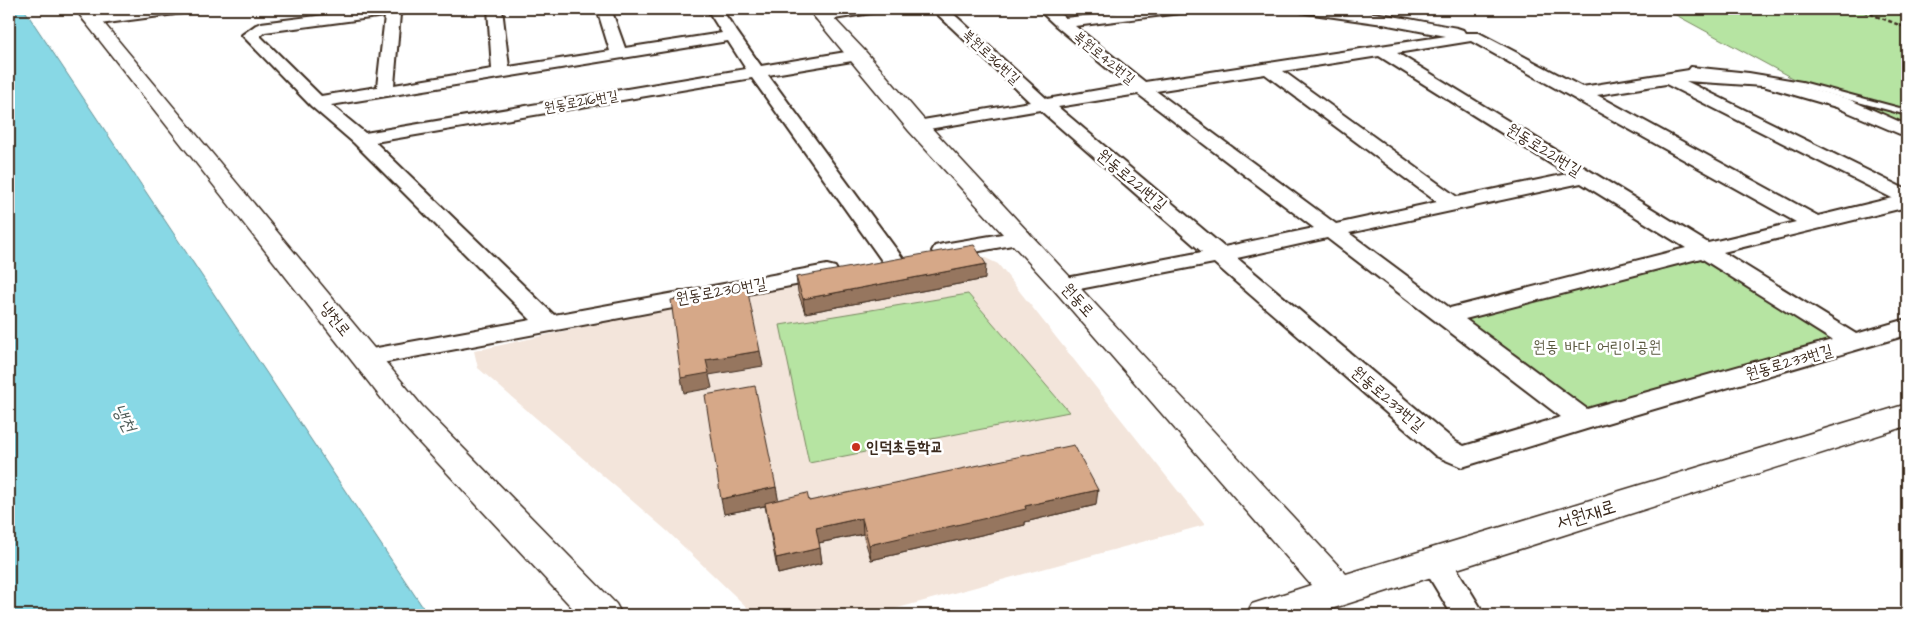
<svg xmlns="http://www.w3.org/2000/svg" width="1916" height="624" font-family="'Architects Daughter','Poor Story',sans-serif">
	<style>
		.built { fill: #f3e5db }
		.green { fill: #b6e4a2; stroke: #788760 }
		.water { fill: #88d8e5; stroke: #699295 }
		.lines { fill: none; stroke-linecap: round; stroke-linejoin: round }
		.service-casing { stroke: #3b2a1e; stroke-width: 4 }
		.minor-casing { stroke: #3b2a1e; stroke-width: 4 }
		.tertiary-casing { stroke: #3b2a1e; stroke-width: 3 }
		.path { stroke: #3b2a1e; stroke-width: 2.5; stroke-dasharray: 4 2.5; stroke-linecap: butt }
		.service { fill: #fff; fill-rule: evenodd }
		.minor { fill: #fff; fill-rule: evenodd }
		.tertiary { fill: #fff; fill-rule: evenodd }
		.wall { fill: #b89075; stroke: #3b2a1e }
		.shaded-wall { fill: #96765f; stroke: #3b2a1e }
		.building { fill: #d6a888; stroke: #3b2a1e }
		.poi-dot { fill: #c8321e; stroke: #fff; stroke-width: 2 }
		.labels { text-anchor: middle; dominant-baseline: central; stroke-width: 5; stroke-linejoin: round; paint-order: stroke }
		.far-street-label { font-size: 14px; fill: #3b2a1e; stroke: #fff }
		.street-label { font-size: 16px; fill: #3b2a1e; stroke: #fff }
		.park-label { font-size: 16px; fill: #5a583f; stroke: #fff }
		.poi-label { font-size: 16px; font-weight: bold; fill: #3b2a1e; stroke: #fff; text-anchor: start }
		.water-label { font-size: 18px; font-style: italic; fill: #525e5a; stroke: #fff }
		.near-street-label { font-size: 19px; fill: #3b2a1e; stroke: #fff }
	</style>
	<rect width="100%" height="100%" fill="#fff"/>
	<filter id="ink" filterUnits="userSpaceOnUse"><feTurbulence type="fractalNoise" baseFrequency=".02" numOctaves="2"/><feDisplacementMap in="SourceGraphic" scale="10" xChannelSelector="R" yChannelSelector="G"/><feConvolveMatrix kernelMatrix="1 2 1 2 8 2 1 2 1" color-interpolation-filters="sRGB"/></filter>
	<g filter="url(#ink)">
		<polygon class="built" points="975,253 998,264 1205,525 872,615 755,615 666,530 478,368 474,351 651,312"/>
		<g class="green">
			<polygon points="1665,9 1907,9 1907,129 1827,97"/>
			<polygon points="1705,250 1854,343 1583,420 1446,317"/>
			<polygon points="968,294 1069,412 809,463 780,325"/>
		</g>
		<polygon class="water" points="9,9 24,9 428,615 9,615"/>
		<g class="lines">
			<defs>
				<polygon id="service" points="1691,67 1749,73 1802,82 1907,110 1907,115 1802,87 1749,78 1696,72 1692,77 1686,77 1685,75"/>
				<g id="minor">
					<polygon points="148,9 190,9 188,12 183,13 92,25 87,23 84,20 87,17 92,15"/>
					<path d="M372,9H411L409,12L400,14L394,85L492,69L488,9H502L509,67L610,51L597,9H611L625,48L722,33L707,9H721L761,66L858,50L864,52L866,55L864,58L858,60L768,75L904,260L901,265L893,267L885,265L752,78L375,142L554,315L827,265L835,267L838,272L835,277L827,279L366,366L357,364L353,358L357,352L366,350L531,320L354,143L311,106L242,35L256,25L261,23ZM385,16L377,87L321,96L260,36L265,32ZM728,41L746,69L365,133L331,105Z"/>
					<polygon points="841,9 878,9 876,12 871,13 822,21 817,19 814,16 817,13"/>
					<path d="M932,9H948L1047,99L1127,85L1056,26L1038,9H1054L1065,18L1144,9H1187L1185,12L1180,13L1075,26L1145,82L1446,36L1383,24L1306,13L1301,12L1299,9C1352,5 1405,19 1457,28L1463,30L1465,33H1479L1582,87L1689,70L1764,76L1848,99L1907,125V137L1836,107L1763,86L1686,81L1907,190V207L1723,252L1856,334L1907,319V335L1593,427L1462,467L1436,456L1214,263L1064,292L1056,290L1053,285L1056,280L1202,252L1040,110L917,131L911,130L908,126L911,122L917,121L1030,102ZM1471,41L1796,222L1708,243L1397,53ZM1379,56L1567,174L1457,197L1283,71ZM1265,74L1437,202L1336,224L1156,91ZM1666,84L1892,198L1818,216L1597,95ZM1138,94L1314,228L1224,247L1058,107ZM1581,183L1686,248L1450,308L1349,233ZM1327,238L1561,417L1464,446L1456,442L1237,258ZM1701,258L1832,340L1587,409L1465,319Z"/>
					<polygon points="1020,231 1028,232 1031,237 1028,242 943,258 935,256 932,251 935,246 943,244"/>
					<polygon points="1436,550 1447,553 1485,615 1452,615 1420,562 1425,553"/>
				</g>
				<g id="tertiary">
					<polygon points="75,9 92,9 422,406 616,604 622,615 579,615 400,422"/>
					<polygon points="808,9 825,9 865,51 925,121 1346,574 1907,404 1907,426 1312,615 1246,615 1252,604 1311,585 1055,291 909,131"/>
				</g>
			</defs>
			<use href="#service" class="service-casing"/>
			<use href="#minor" class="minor-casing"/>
			<use href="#tertiary" class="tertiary-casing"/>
			<polyline class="path" points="1858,9 1907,28"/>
			<use href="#service" class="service"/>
			<use href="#minor" class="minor"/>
			<use href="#tertiary" class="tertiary"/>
		</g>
		<g class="wall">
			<polygon points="796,277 985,279 805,313 798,292"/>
			<polygon points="776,487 778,500 809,501 1096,505 1025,522 1025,525 871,560 863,534 819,543 822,563 778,574 765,506 724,514"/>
		</g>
		<g class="shaded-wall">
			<polygon points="986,264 985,279 805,313 803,299"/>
			<polygon points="760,351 763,366 709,375 712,388 684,393 681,378 706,360"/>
			<polygon points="776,487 779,503 724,514 721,499"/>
			<polygon points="1098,490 1096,505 1025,522 1025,525 871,560 869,545 1025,506"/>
			<polygon points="862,518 863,534 818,543 816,528"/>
			<polygon points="820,548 822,563 778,574 776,558"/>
		</g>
		<g class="building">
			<polygon points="974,245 986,264 803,299 796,277"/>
			<polygon points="747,288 760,351 706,360 709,373 681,378 671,300"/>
			<polygon points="755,386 776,487 721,499 705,395"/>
			<polygon points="1074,445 1098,490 1025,506 1026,509 869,545 862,518 816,528 820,548 776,558 765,503 807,493 809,501"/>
		</g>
	</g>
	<circle class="poi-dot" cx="856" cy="447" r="5"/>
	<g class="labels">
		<g class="far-street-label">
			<text transform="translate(991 57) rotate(43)">북원로36번길</text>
			<text transform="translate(1104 58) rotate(39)">북원로42번길</text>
			<text transform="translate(581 102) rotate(-10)">원동로216번길</text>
		</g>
		<g class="street-label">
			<text transform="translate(1544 150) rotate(32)">원동로221번길</text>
			<text transform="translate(1132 180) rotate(40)">원동로221번길</text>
			<text transform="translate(721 291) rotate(-10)">원동로230번길</text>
			<text transform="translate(1078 300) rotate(48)">원동로</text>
			<text transform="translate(335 319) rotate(51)">냉천로</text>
			<text transform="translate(1789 362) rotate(-16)">원동로233번길</text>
			<text transform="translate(1388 399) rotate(41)">원동로233번길</text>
		</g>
		<g class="park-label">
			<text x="1597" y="347">원동 바다 어린이공원</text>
		</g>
		<g class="poi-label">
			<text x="866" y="447">인덕초등학교</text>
		</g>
		<g class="water-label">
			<text transform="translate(124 418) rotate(62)">냉천</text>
		</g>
		<g class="near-street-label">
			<text transform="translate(1586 515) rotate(-17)">서원재로</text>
		</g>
	</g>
	<rect width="1916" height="624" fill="none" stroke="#fff" stroke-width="30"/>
	<rect x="15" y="15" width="1886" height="594" fill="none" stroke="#3b2a1e" stroke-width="2" filter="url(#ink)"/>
</svg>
